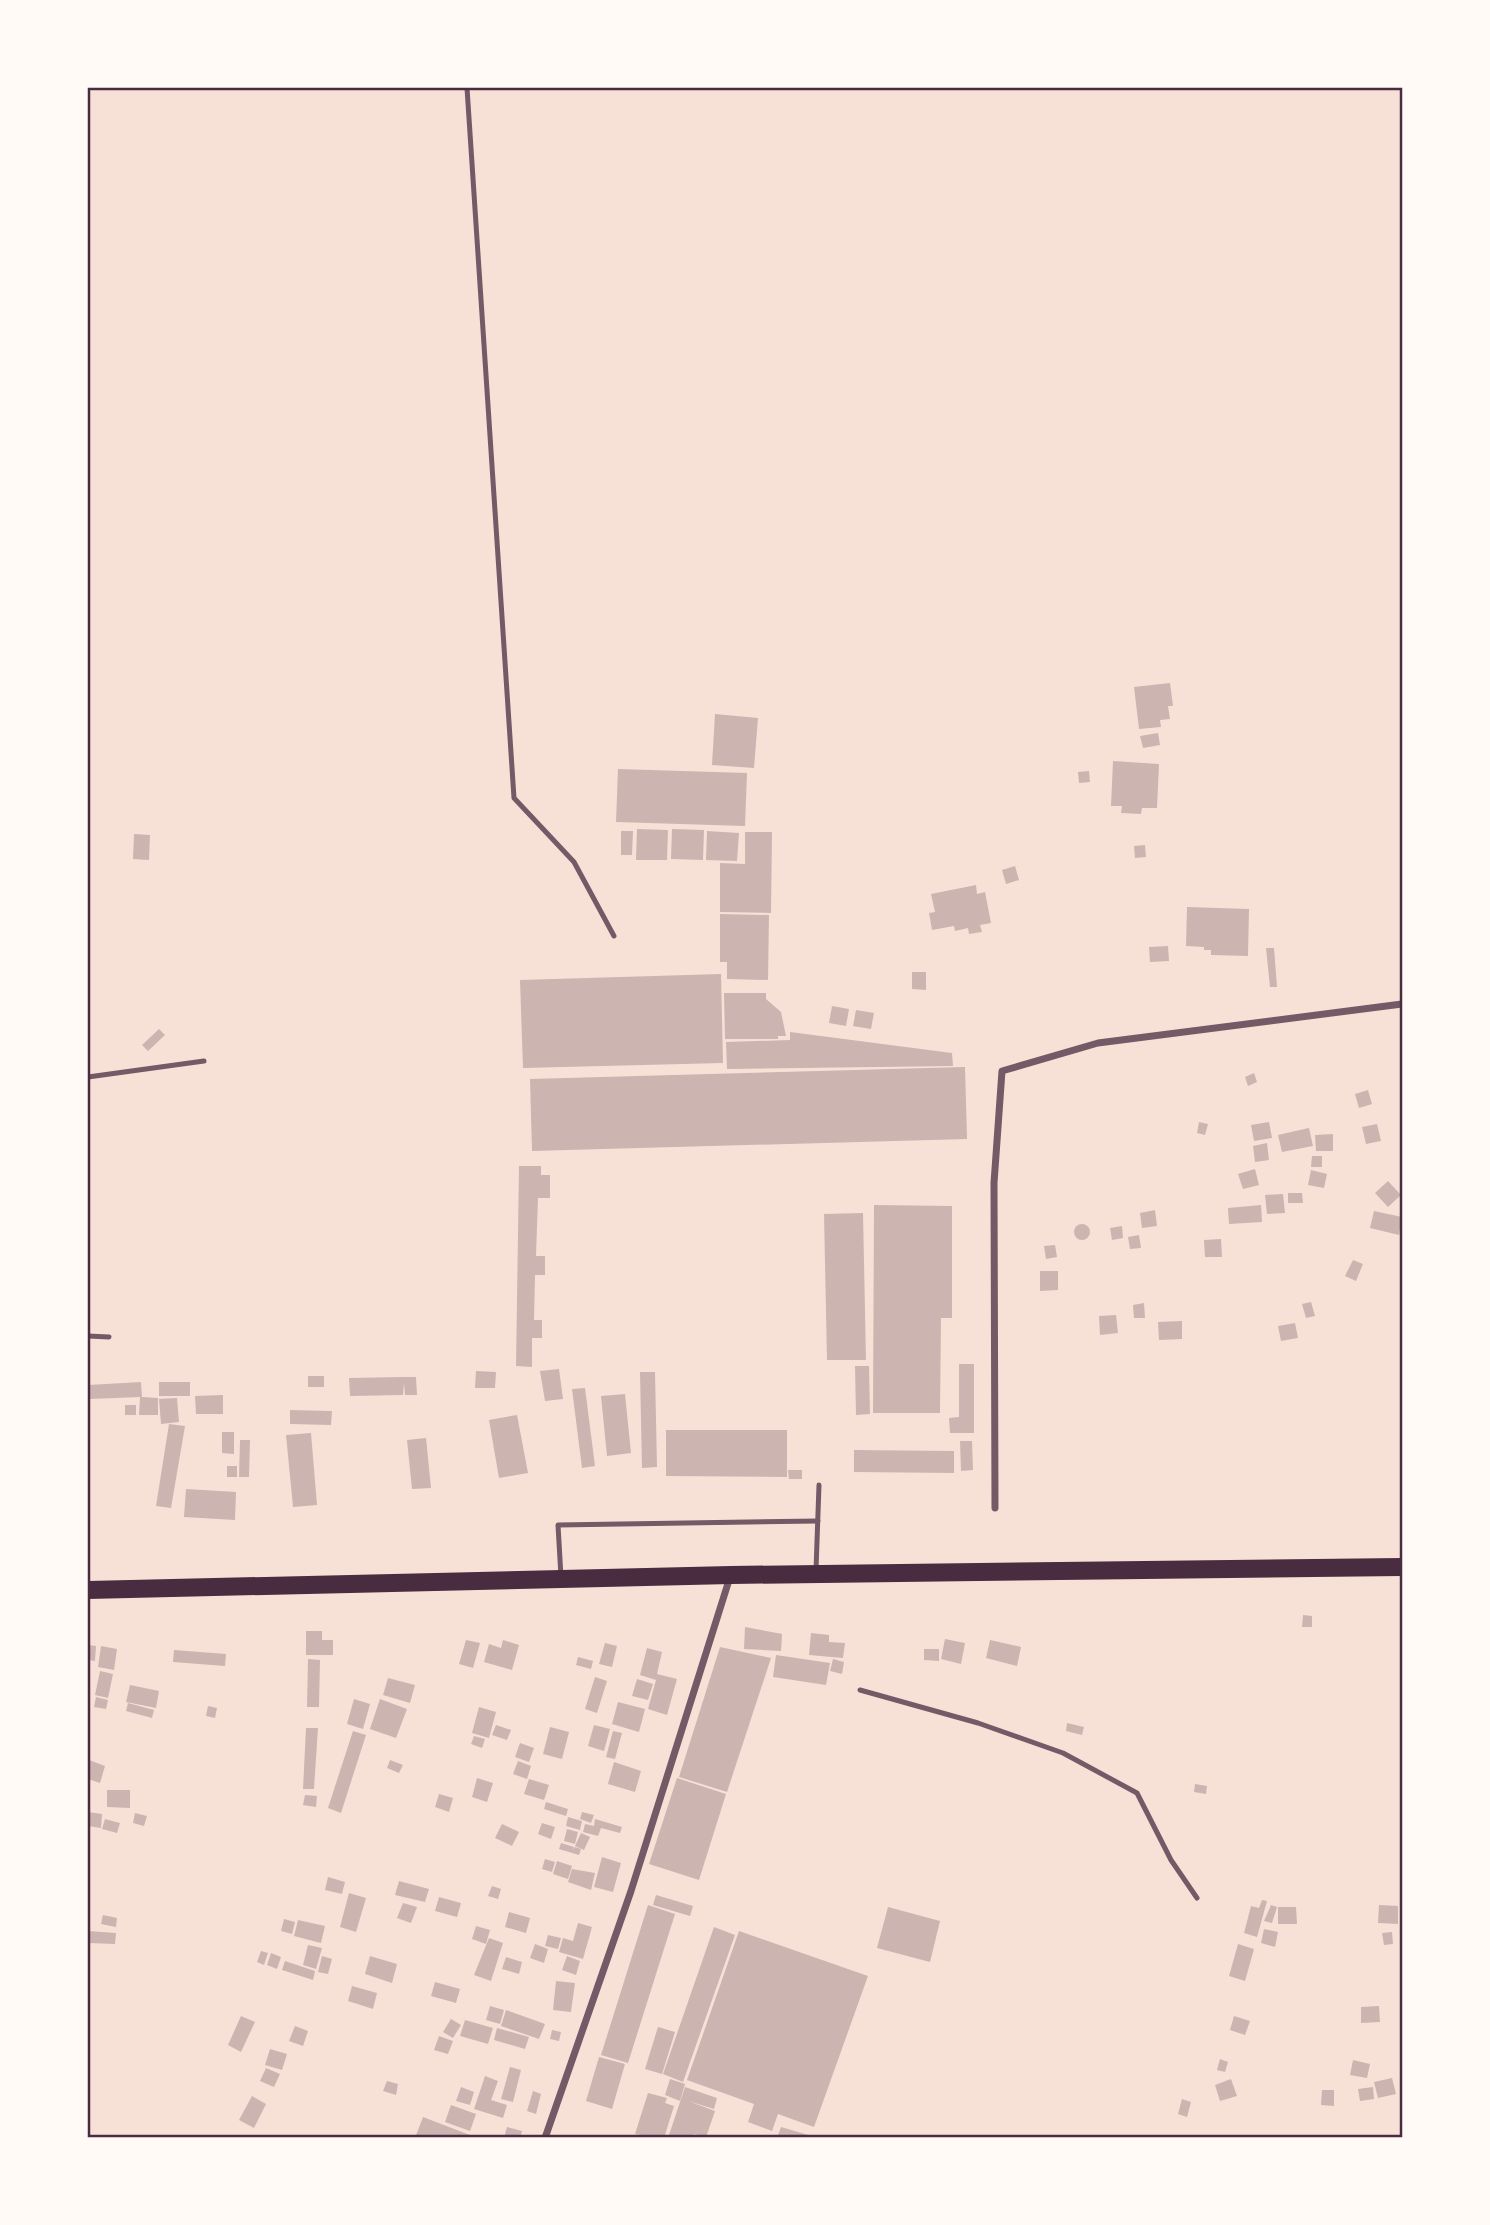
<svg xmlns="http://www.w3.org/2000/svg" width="1490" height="2225" font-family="'Titillium Web',sans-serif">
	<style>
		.building { fill: #ccb4b1 }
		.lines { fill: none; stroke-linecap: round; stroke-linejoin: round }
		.service { stroke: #755966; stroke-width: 5 }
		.minor { stroke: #755966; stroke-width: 7 }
		.primary { stroke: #4a2c40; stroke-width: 18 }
		.neatline { fill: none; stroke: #4a2c40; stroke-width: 2.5 }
	</style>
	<rect width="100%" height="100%" fill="#f7e1d7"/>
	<g class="building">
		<polygon points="1170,683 1173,706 1168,706 1170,719 1160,720 1161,727 1139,729 1134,687"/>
		<polygon points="715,714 758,718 754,768 712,765"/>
		<polygon points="1158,733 1160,745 1143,748 1140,736"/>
		<polygon points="1113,761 1159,764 1157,808 1142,808 1141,814 1121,813 1122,806 1111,806"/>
		<polygon points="618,769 747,773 745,826 616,822"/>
		<polygon points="1089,771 1090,782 1079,783 1078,772"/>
		<polygon points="637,829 668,830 667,860 636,860"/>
		<polygon points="672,829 704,830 703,860 671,859"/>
		<polygon points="621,831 633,831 632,855 621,855"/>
		<polygon points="707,831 739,833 737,861 706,860"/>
		<polygon points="745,832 772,832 771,913 720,912 720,863 745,864"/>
		<polygon points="134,834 150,835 149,860 133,859"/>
		<polygon points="1145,845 1146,857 1135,858 1134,846"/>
		<polygon points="1015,866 1019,880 1006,884 1002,870"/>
		<polygon points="976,885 977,894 985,892 991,923 980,925 982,932 969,934 968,928 955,931 954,926 932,930 929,913 935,912 931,894"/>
		<polygon points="1187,907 1249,909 1248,956 1211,955 1211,950 1204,950 1204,947 1186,946"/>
		<polygon points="720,914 769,915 768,980 727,979 727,962 720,962"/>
		<polygon points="1168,946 1169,961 1150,962 1149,947"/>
		<polygon points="1266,948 1274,948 1277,987 1270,987"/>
		<polygon points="912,972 926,972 926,990 912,989"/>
		<polygon points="721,974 723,1063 523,1068 520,980"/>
		<polygon points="724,993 766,993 766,999 781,1012 786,1036 778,1036 778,1039 725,1039"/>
		<polygon points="832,1006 849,1009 846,1026 829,1023"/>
		<polygon points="856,1010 874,1013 871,1029 853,1026"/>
		<polygon points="159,1029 165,1035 148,1051 142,1045"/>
		<polygon points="790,1032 952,1053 953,1066 727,1069 726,1042 790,1040"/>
		<polygon points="965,1067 967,1139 532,1151 530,1079"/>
		<polygon points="1254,1073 1257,1082 1248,1086 1245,1077"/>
		<polygon points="1368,1090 1372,1104 1359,1108 1355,1094"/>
		<polygon points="1199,1122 1208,1124 1205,1135 1197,1133"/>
		<polygon points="1269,1122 1272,1138 1254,1141 1251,1125"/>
		<polygon points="1377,1124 1381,1141 1366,1144 1362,1127"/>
		<polygon points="1309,1128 1313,1146 1282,1152 1278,1135"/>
		<polygon points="1333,1134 1333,1151 1316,1151 1315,1135"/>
		<polygon points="1267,1143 1269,1160 1255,1162 1253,1146"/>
		<polygon points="1312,1156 1322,1156 1322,1167 1311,1167"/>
		<polygon points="519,1166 541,1166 541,1175 550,1175 550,1198 538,1198 536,1256 545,1256 545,1275 535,1275 534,1320 542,1320 542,1338 532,1338 532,1367 516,1366"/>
		<polygon points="1255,1169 1259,1185 1243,1189 1238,1174"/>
		<polygon points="1311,1170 1327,1174 1324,1188 1308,1185"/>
		<polygon points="1388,1181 1401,1195 1388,1207 1375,1193"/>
		<polygon points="1288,1193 1302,1193 1303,1203 1288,1203"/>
		<polygon points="1283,1194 1285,1213 1267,1214 1265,1195"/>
		<polygon points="874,1205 952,1206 952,1318 941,1318 940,1413 873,1413"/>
		<polygon points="1261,1205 1262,1222 1229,1224 1228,1208"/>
		<polygon points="1155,1210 1157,1226 1142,1228 1140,1213"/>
		<polygon points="1374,1211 1402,1217 1399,1235 1370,1228"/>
		<polygon points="863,1213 866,1360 827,1360 824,1214"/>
		<circle cx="1082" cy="1232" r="8"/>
		<polygon points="1122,1226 1123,1238 1112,1240 1110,1228"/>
		<polygon points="1139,1235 1141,1248 1130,1249 1128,1237"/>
		<polygon points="1221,1239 1222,1257 1205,1257 1204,1240"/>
		<polygon points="1055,1245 1057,1257 1046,1259 1044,1246"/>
		<polygon points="1353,1260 1363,1264 1356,1281 1345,1276"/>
		<polygon points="1040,1271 1058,1271 1058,1290 1040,1291"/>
		<polygon points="1311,1302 1315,1316 1306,1318 1302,1304"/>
		<polygon points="1144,1303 1145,1318 1134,1318 1133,1305"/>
		<polygon points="1116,1315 1118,1333 1100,1335 1099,1316"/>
		<polygon points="1182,1321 1182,1339 1159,1340 1158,1322"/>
		<polygon points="1295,1323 1298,1338 1281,1341 1278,1326"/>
		<polygon points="959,1364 974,1364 974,1433 950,1433 949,1418 959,1417"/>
		<polygon points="855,1366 869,1366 870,1414 856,1415"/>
		<polygon points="559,1369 563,1399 545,1401 540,1371"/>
		<polygon points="476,1371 496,1372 495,1388 475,1388"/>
		<polygon points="640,1372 655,1372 657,1467 642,1468"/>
		<rect x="308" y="1376" width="16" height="11"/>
		<polygon points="403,1377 416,1377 417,1395 405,1395 404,1383 403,1395 350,1396 349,1378"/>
		<polygon points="141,1382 142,1397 158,1398 158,1415 139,1415 140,1397 89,1399 88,1385"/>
		<rect x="159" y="1382" width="31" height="14"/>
		<polygon points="585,1388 595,1466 582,1468 572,1389"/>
		<polygon points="625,1394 631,1453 607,1456 601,1396"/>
		<polygon points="223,1395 223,1414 196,1414 195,1396"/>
		<polygon points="177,1398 179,1422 161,1424 159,1399"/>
		<rect x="125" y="1405" width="11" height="10"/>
		<polygon points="290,1410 332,1411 331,1425 290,1424"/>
		<polygon points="517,1415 528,1473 499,1478 489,1420"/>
		<polygon points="169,1424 185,1426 171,1508 156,1506"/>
		<polygon points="666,1430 787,1430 787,1477 666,1476"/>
		<polygon points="222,1432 234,1432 234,1454 222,1453"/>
		<polygon points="311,1433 317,1505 293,1507 286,1435"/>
		<polygon points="426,1438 431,1488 412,1489 407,1440"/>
		<polygon points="240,1440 250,1440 249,1477 239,1477"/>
		<polygon points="960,1441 972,1441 973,1470 961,1471"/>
		<polygon points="854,1450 954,1451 954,1473 854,1472"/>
		<rect x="227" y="1466" width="10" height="11"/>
		<polygon points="788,1470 802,1470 802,1479 789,1479"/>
		<polygon points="186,1489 236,1492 235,1520 184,1517"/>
		<polygon points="1303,1615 1312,1616 1312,1627 1302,1627"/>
		<polygon points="745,1627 782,1634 781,1651 744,1649"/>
		<polygon points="306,1631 322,1631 322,1640 333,1640 333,1655 306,1655"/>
		<polygon points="811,1633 829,1635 829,1642 845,1643 843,1658 809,1655"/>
		<polygon points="945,1639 965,1643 961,1664 941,1659"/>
		<polygon points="466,1640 480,1643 473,1668 459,1664"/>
		<polygon points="503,1640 519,1645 512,1670 484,1662 489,1644 501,1648"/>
		<polygon points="990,1640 1021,1647 1017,1666 986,1658"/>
		<polygon points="605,1643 617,1646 612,1667 599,1664"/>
		<polygon points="88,1645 96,1646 95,1661 88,1660"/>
		<polygon points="101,1646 117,1649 114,1670 98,1667"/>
		<polygon points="720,1647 771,1658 727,1792 679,1777"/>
		<polygon points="647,1648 662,1652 657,1674 677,1679 667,1715 648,1709 656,1680 640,1675"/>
		<polygon points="924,1649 939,1649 939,1661 924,1660"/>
		<polygon points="174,1650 226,1654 225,1666 173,1662"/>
		<polygon points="776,1655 830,1663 826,1685 773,1677"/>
		<polygon points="578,1657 593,1661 591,1669 576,1665"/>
		<polygon points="308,1659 320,1660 319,1707 307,1707"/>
		<polygon points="833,1659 844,1662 842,1674 830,1671"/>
		<polygon points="100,1671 113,1674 108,1698 95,1695"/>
		<polygon points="595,1677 607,1681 597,1713 585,1709"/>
		<polygon points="388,1678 415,1685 410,1703 383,1695"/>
		<polygon points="637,1679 653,1684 648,1700 632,1696"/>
		<polygon points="130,1685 159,1691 156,1708 126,1702"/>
		<polygon points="96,1697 108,1700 106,1709 94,1707"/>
		<polygon points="354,1699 370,1704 363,1729 347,1724"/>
		<polygon points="380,1699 407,1709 396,1738 370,1729"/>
		<polygon points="618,1702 645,1709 639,1732 612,1724"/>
		<polygon points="128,1703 154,1710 152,1718 126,1711"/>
		<polygon points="208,1706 217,1708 215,1718 206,1716"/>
		<polygon points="479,1707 496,1712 489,1738 472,1733"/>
		<polygon points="1067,1723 1084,1727 1082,1735 1066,1731"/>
		<polygon points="496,1725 511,1730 507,1740 492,1735"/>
		<polygon points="594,1725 610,1729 604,1751 588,1746"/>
		<polygon points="550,1727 569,1732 562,1759 543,1754"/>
		<polygon points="306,1728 318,1728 314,1789 303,1789"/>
		<polygon points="353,1731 366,1735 341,1813 328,1808"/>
		<polygon points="613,1731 622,1733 615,1759 606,1757"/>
		<polygon points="474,1736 485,1739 482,1748 471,1744"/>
		<polygon points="520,1743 534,1748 529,1762 515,1757"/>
		<polygon points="89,1760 105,1766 100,1783 88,1779"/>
		<polygon points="390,1760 403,1765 399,1773 387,1768"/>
		<polygon points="518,1761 531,1766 527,1779 513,1774"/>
		<polygon points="614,1762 641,1771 635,1792 608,1784"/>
		<polygon points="477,1778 493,1783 487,1802 472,1797"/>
		<polygon points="677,1778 726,1794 699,1880 649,1864"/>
		<polygon points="529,1779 549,1785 544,1800 524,1794"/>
		<polygon points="1195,1784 1207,1786 1206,1794 1194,1792"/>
		<polygon points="107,1790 130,1790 130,1808 107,1807"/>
		<polygon points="439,1794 453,1798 449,1812 435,1807"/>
		<polygon points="305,1795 317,1796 316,1807 303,1805"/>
		<polygon points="546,1802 568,1809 566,1816 544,1809"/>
		<polygon points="88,1812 102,1814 101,1828 88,1826"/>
		<polygon points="582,1812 594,1815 591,1823 580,1819"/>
		<polygon points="135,1813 147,1816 144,1826 133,1823"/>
		<polygon points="568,1817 582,1821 580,1830 566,1826"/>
		<polygon points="105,1819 120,1823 117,1833 102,1829"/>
		<polygon points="595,1819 622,1827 620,1833 601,1828 598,1836 583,1832 585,1824 594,1826"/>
		<polygon points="542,1823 555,1827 551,1839 538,1834"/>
		<polygon points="502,1824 519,1832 512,1846 495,1838"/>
		<polygon points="567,1829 578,1832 575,1844 564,1841"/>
		<polygon points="581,1833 590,1837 584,1850 575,1846"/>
		<polygon points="561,1843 574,1847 573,1850 575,1847 581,1849 579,1855 559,1849"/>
		<polygon points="602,1857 621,1863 613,1892 594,1887"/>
		<polygon points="545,1859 555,1862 552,1872 542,1869"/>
		<polygon points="557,1861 572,1866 568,1879 553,1874"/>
		<polygon points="572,1869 595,1873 591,1890 568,1882"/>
		<polygon points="328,1877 345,1882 342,1894 325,1890"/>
		<polygon points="399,1881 429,1889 425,1902 395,1895"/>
		<polygon points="492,1886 501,1889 498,1899 488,1896"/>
		<polygon points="349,1893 366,1898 356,1932 340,1927"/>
		<polygon points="656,1895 693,1906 690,1916 653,1905"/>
		<polygon points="439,1897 461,1903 457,1917 435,1911"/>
		<polygon points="1262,1900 1267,1901 1257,1937 1244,1933 1251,1906 1259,1908"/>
		<polygon points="403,1903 417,1907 411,1923 397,1918"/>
		<polygon points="648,1905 675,1914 628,2063 601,2055"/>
		<polygon points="1271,1905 1277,1907 1272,1923 1264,1921"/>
		<polygon points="1379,1905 1398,1906 1398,1924 1378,1923"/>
		<polygon points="888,1907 940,1921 930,1962 877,1948"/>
		<polygon points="1278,1907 1296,1907 1297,1924 1278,1924"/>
		<polygon points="509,1912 530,1918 526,1933 505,1927"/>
		<polygon points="103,1915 117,1918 116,1927 101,1924"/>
		<polygon points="284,1919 295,1922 292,1934 281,1931"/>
		<polygon points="298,1920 325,1926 321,1943 294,1936"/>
		<polygon points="578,1923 592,1927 583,1959 559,1952 563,1938 573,1941"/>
		<polygon points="476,1926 490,1930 486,1944 472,1939"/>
		<polygon points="714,1927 735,1935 683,2082 663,2074"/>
		<polygon points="1264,1929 1278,1932 1275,1947 1261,1943"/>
		<polygon points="88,1931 116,1933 115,1944 88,1943"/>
		<polygon points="739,1931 868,1976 814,2127 778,2114 772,2131 748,2122 754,2104 687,2080"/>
		<polygon points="1392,1932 1393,1944 1384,1945 1382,1933"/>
		<polygon points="548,1935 561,1938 558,1949 545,1946"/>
		<polygon points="489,1938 503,1943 491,1981 474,1975"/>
		<polygon points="535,1944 548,1949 544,1963 530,1958"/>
		<polygon points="1238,1944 1254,1949 1245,1981 1229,1976"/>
		<polygon points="308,1945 322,1948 316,1969 303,1965"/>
		<polygon points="261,1951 268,1953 264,1965 257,1962"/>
		<polygon points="271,1953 281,1957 277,1969 267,1965"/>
		<polygon points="322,1956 332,1959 328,1974 318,1972"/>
		<polygon points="370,1956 397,1964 392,1983 365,1974"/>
		<polygon points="567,1956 580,1961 576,1975 562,1970"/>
		<polygon points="506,1957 522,1962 519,1974 502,1969"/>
		<polygon points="285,1961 315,1971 313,1980 282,1970"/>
		<polygon points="556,1981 575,1983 571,2012 553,2010"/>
		<polygon points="435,1982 460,1989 456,2003 431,1996"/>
		<polygon points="352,1986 377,1993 373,2009 348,2001"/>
		<polygon points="490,2006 504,2010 500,2024 486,2020"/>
		<polygon points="1379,2006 1380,2022 1361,2023 1361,2007"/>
		<polygon points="506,2010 545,2024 539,2039 501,2026"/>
		<polygon points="241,2016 255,2022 241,2052 228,2045"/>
		<polygon points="1234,2016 1250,2021 1245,2035 1230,2030"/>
		<polygon points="451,2019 461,2025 453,2038 443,2032"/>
		<polygon points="465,2020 493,2028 488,2044 460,2036"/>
		<polygon points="295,2026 308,2031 303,2046 289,2041"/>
		<polygon points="658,2027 675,2032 662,2074 645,2069"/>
		<polygon points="497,2028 529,2037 525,2049 494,2040"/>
		<polygon points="552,2030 561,2032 559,2041 550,2039"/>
		<polygon points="439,2036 453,2041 448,2054 434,2050"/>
		<polygon points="270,2049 287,2054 282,2070 265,2065"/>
		<polygon points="599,2057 625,2064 612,2109 586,2101"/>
		<polygon points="1220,2059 1228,2062 1225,2072 1217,2070"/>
		<polygon points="1353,2060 1370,2064 1367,2078 1350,2075"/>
		<polygon points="510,2067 521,2070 513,2102 501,2099"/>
		<polygon points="266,2068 280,2074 274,2087 260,2081"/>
		<polygon points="485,2076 498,2081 491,2100 507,2105 503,2118 474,2109"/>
		<polygon points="1392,2078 1396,2094 1378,2098 1374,2082"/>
		<polygon points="670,2079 685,2084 680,2101 665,2095"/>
		<polygon points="1231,2079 1237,2096 1220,2101 1215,2085"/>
		<polygon points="387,2081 398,2084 396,2095 383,2091"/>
		<polygon points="461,2087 474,2092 470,2105 456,2101"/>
		<polygon points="685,2087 717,2098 714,2109 688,2101 715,2111 706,2137 694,2134 693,2138 668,2138"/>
		<polygon points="1373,2087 1374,2099 1360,2101 1358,2089"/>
		<polygon points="1322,2090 1334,2090 1334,2106 1321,2105"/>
		<polygon points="533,2091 541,2094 536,2114 527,2111"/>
		<polygon points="648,2093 667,2098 665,2103 674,2106 664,2138 635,2134"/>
		<polygon points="252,2096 266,2104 254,2128 239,2120"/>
		<polygon points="1182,2099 1191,2102 1187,2117 1178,2114"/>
		<polygon points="451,2105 476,2114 470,2131 445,2122"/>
		<polygon points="423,2117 475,2137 475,2138 415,2138"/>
		<polygon points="507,2127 522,2131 520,2138 504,2138"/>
		<polygon points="781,2127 815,2137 815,2138 777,2138"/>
	</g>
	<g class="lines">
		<g class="service">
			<polyline points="467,88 514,798 574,862 614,936"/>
			<polyline points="88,1077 204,1061"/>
			<polyline points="88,1336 109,1337"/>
			<polyline points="816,1570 819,1485"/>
			<polyline points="561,1577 558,1525 818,1521"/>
			<polyline points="860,1690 978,1723 1063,1753 1137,1793 1171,1860 1197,1898"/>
		</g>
		<g class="minor">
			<polyline points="995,1508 994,1183 1002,1071 1098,1043 1402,1004"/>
			<polyline points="545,2138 631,1891 730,1577"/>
		</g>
		<polyline class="primary" points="88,1590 731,1575 1402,1567"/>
	</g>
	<rect width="1490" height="2225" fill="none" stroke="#fffaf5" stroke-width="178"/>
	<rect x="89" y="89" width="1312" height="2047" class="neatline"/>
</svg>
